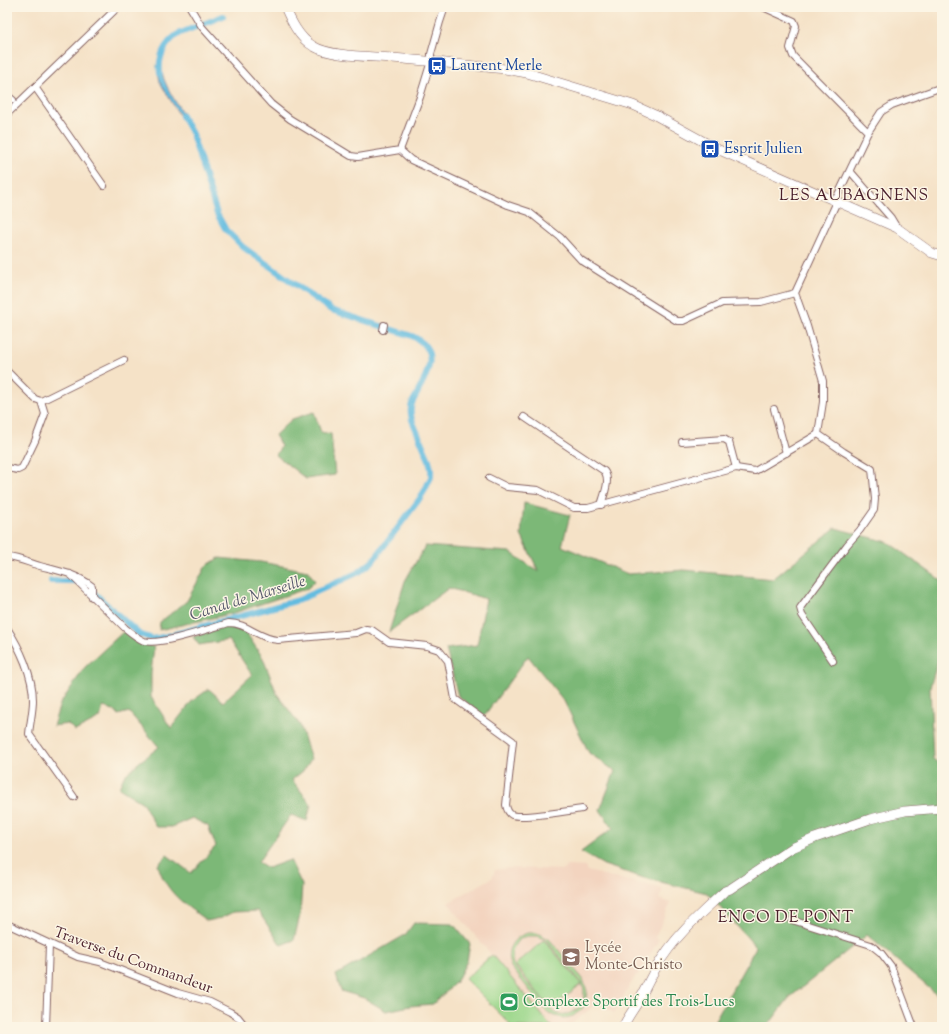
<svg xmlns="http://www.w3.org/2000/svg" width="949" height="1034" font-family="'Sorts Mill Goudy',serif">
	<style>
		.built { fill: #f3d4bf }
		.green { fill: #9bd78b; stroke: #727b5b; fill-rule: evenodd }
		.forest { fill: #7cb877; stroke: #636c51 }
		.water { fill: #63bce0; stroke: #566e86 }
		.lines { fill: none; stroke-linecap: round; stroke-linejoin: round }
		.canal { stroke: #63bce0; stroke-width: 6 }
		.street-casing { stroke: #866362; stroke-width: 8 }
		.secondary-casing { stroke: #866362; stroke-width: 10 }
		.street { stroke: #fff; stroke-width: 6 }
		.secondary { stroke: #fff; stroke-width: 9 }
		.labels { text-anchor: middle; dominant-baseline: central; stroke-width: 3; stroke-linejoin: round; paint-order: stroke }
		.transit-label { font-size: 15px; fill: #164399; stroke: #fcf5e5; text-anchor: start }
		.education-label { font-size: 15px; fill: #785e54; stroke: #fcf5e5; text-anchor: start }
		.street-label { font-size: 15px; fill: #4a1f2b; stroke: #fcf5e5 }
		.leisure-label { font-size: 15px; fill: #27864d; stroke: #fcf5e5; text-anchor: start }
		.neighbourhood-label { font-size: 16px; letter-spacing: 1px; fill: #4a1f2b; stroke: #fcf5e5 }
		.water-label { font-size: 16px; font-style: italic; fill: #53566a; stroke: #fcf5e5 }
	</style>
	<rect width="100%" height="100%" fill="#fcf5e5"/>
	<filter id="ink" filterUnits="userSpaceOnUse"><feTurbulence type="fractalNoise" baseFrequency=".025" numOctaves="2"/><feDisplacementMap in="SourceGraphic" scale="8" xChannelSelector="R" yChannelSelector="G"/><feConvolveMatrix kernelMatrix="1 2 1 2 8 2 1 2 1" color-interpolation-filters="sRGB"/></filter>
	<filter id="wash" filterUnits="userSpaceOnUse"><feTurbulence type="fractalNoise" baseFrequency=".012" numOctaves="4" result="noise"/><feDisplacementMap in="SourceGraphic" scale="16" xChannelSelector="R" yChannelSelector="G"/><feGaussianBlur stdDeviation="0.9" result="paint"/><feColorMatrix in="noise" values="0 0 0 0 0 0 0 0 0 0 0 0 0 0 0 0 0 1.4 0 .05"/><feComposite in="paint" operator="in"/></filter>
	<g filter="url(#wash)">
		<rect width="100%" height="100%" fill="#f5e2c7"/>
		<polygon class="built" points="566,866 587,867 587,871 663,889 659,899 671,903 655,937 659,939 638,976 636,975 614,1013 597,1003 568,1027 552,1027 448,903 492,878 495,870 511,868 565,870"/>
		<g class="green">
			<path d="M528,933H537L549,939L583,979L587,991L585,1004L581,1010L573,1016L565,1018L554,1016L546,1011L511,967C504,952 512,937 528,933ZM528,936H537L545,939L582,983C585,991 585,1000 579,1007C573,1015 560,1017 552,1011C547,1007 543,1001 540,997C531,987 522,977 514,966C508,953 514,939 528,936Z"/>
			<polygon points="544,940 581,984 551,1009 515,965"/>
			<polygon points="492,955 552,1027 506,1027 510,1024 465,979"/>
		</g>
		<g class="forest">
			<polygon points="314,412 321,432 331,434 335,475 306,479 276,455 281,446 275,435 292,419"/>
			<polygon points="524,503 570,515 562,546 628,574 684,570 773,579 835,528 888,542 942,581 942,647 930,687 933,759 942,766 942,999 867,935 789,998 767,1027 711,1027 756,947 707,893 644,878 604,865 581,852 613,828 600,810 615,771 589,753 564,701 528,656 484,716 458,696 446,649 477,645 486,599 449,588 389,632 405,581 425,546 510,552 539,572 521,535"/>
			<polygon points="219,558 261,562 308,571 315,581 308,588 234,613 159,630 160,622 187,601 206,566"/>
			<path d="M227,626H236L243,628L263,658L277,694L300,725L311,759L304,770L292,780L311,804L307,821L291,815L258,862L268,868L290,860L302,885L300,915L294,940L281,945L258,911L233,912L221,918L207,921C185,905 166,893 158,865L167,855L191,873L216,846L208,826L192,818L172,827H156L143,803L119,788L124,776L137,764L159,747L129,712L118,715L114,710L103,707L100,718L75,731L68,724L53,726L60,704L85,667L124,631L138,643L154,647L151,674V697L171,728L192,701L209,689L223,702L252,675L229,640L199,645L193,637Z"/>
			<polygon points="414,923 453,924 470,944 467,961 456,982 433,1004 410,1006 386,1011 364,998 341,991 336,975 405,935"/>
		</g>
		<path class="water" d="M157,65H161C162,85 178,104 187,121L184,123L160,82Z"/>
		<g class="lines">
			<g class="canal">
				<path d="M160,73C158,56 164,44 178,34L223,16"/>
				<path d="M51,581H81L139,634L153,639L168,636L299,600L359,572L372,562L418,501L425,490L431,477V469L429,460L412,420C411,416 410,412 411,408C411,403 415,398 417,394C428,372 441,350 412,336L331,310L243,247L226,230L217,214L192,134L182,116"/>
			</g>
		</g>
	</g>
	<g filter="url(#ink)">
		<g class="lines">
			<defs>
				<g id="street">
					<polyline points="190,7 202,27 271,104 290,119 351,156 358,157 400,150 420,97 431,61 431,54 440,22 445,7"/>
					<polyline points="763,7 794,21 796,26 790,48 793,56 868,132"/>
					<polyline points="35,87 104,186"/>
					<polyline points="7,95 13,100"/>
					<polyline points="7,114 118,7"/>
					<polyline points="400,150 411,160 508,205 529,212 560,237 581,260 677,321 683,321 722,303 761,302 795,293"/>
					<polyline points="850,171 891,218 897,228"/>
					<polyline points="383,330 384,325"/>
					<polyline points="7,371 35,399 41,401 124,360"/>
					<polyline points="774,409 786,453"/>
					<path d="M524,417L604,471C611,479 604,495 601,505"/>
					<polyline points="682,442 724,439 729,442 736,468"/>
					<polyline points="7,468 18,470 22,468 35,441 45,414 41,401"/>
					<polyline points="489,478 507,487 538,490 574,508 588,508 736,468 755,471 818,434"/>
					<path d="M7,557C19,558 29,563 40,566C59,571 77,574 92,586V597"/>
					<path d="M70,574L125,628C131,633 137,638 144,641C160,646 211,628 229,623C247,623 259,639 278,640L356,633L366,629L372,630L389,642L427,646L439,650L448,661L455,699L513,741L506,805C507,810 508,813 512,815C523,819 568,811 582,809"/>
					<path d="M7,628C20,648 33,676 33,700C33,711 30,723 29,734L74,797"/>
					<polyline points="833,661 802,615 800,608 847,545 860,530 874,510 875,499 872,469 844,452 818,434 823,402 823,381 807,326 795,293 835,206 835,201 868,132 881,112 892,105 942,87"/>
					<polyline points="792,920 871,945 881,953 891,966 914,1027"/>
					<polyline points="7,924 78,957 100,962 178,993 210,1002 230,1012 238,1017 246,1027"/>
					<polyline points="46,1027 49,945"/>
				</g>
				<g id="secondary">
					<path d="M285,7C291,21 299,38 313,46C331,57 371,56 392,58C430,61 467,65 505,69L527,73L633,105L655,115L717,149L897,228L932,253L942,256"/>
					<path d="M623,1027C628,1016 635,1008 640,998C646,988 650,978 656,968C673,938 700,914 725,891L730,889L792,848L815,838L870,819L905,811L942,808"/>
				</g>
			</defs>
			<use href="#street" class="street-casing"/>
			<use href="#secondary" class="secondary-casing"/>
			<use href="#street" class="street"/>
			<use href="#secondary" class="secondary"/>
		</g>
	</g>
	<defs>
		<symbol id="bus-square" viewBox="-11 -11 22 22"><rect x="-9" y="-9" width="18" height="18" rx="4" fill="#1a4fb4" stroke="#fcf5e5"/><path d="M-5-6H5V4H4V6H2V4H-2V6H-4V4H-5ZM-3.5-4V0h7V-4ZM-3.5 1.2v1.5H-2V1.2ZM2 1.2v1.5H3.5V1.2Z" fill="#fff"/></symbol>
		<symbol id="school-square" viewBox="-11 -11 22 22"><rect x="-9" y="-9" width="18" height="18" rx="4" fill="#8d6e63" stroke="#fcf5e5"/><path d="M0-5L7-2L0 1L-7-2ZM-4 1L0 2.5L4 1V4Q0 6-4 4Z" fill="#fff"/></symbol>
		<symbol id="stadium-square" viewBox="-11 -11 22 22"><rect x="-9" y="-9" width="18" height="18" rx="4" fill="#2e9e5b" stroke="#fcf5e5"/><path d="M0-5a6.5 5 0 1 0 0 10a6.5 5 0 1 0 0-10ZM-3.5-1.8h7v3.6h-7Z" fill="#fff"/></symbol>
	</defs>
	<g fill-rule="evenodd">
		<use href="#bus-square" x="426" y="55" width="22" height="22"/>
		<use href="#bus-square" x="699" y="138" width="22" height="22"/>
		<use href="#school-square" x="560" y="946" width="22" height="22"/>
		<use href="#stadium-square" x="498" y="991" width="22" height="22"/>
	</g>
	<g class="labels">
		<g class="transit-label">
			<text x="451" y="66">Laurent Merle</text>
			<text x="724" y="149">Esprit Julien</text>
		</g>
		<g class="education-label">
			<text x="585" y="948">Lycée<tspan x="585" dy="17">Monte-Christo</tspan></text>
		</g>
		<g class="street-label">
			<text transform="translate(133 961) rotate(20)">Traverse du Commandeur</text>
		</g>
		<g class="leisure-label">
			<text x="523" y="1002">Complexe Sportif des Trois-Lucs</text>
		</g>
		<g class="neighbourhood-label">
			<text x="854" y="196">LES AUBAGNENS</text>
			<text x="786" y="918">ENCO DE PONT</text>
		</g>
		<g class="water-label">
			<text transform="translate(248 599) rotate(-17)">Canal de Marseille</text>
		</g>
	</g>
	<rect width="949" height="1034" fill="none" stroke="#fcf5e5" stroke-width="24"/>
</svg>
